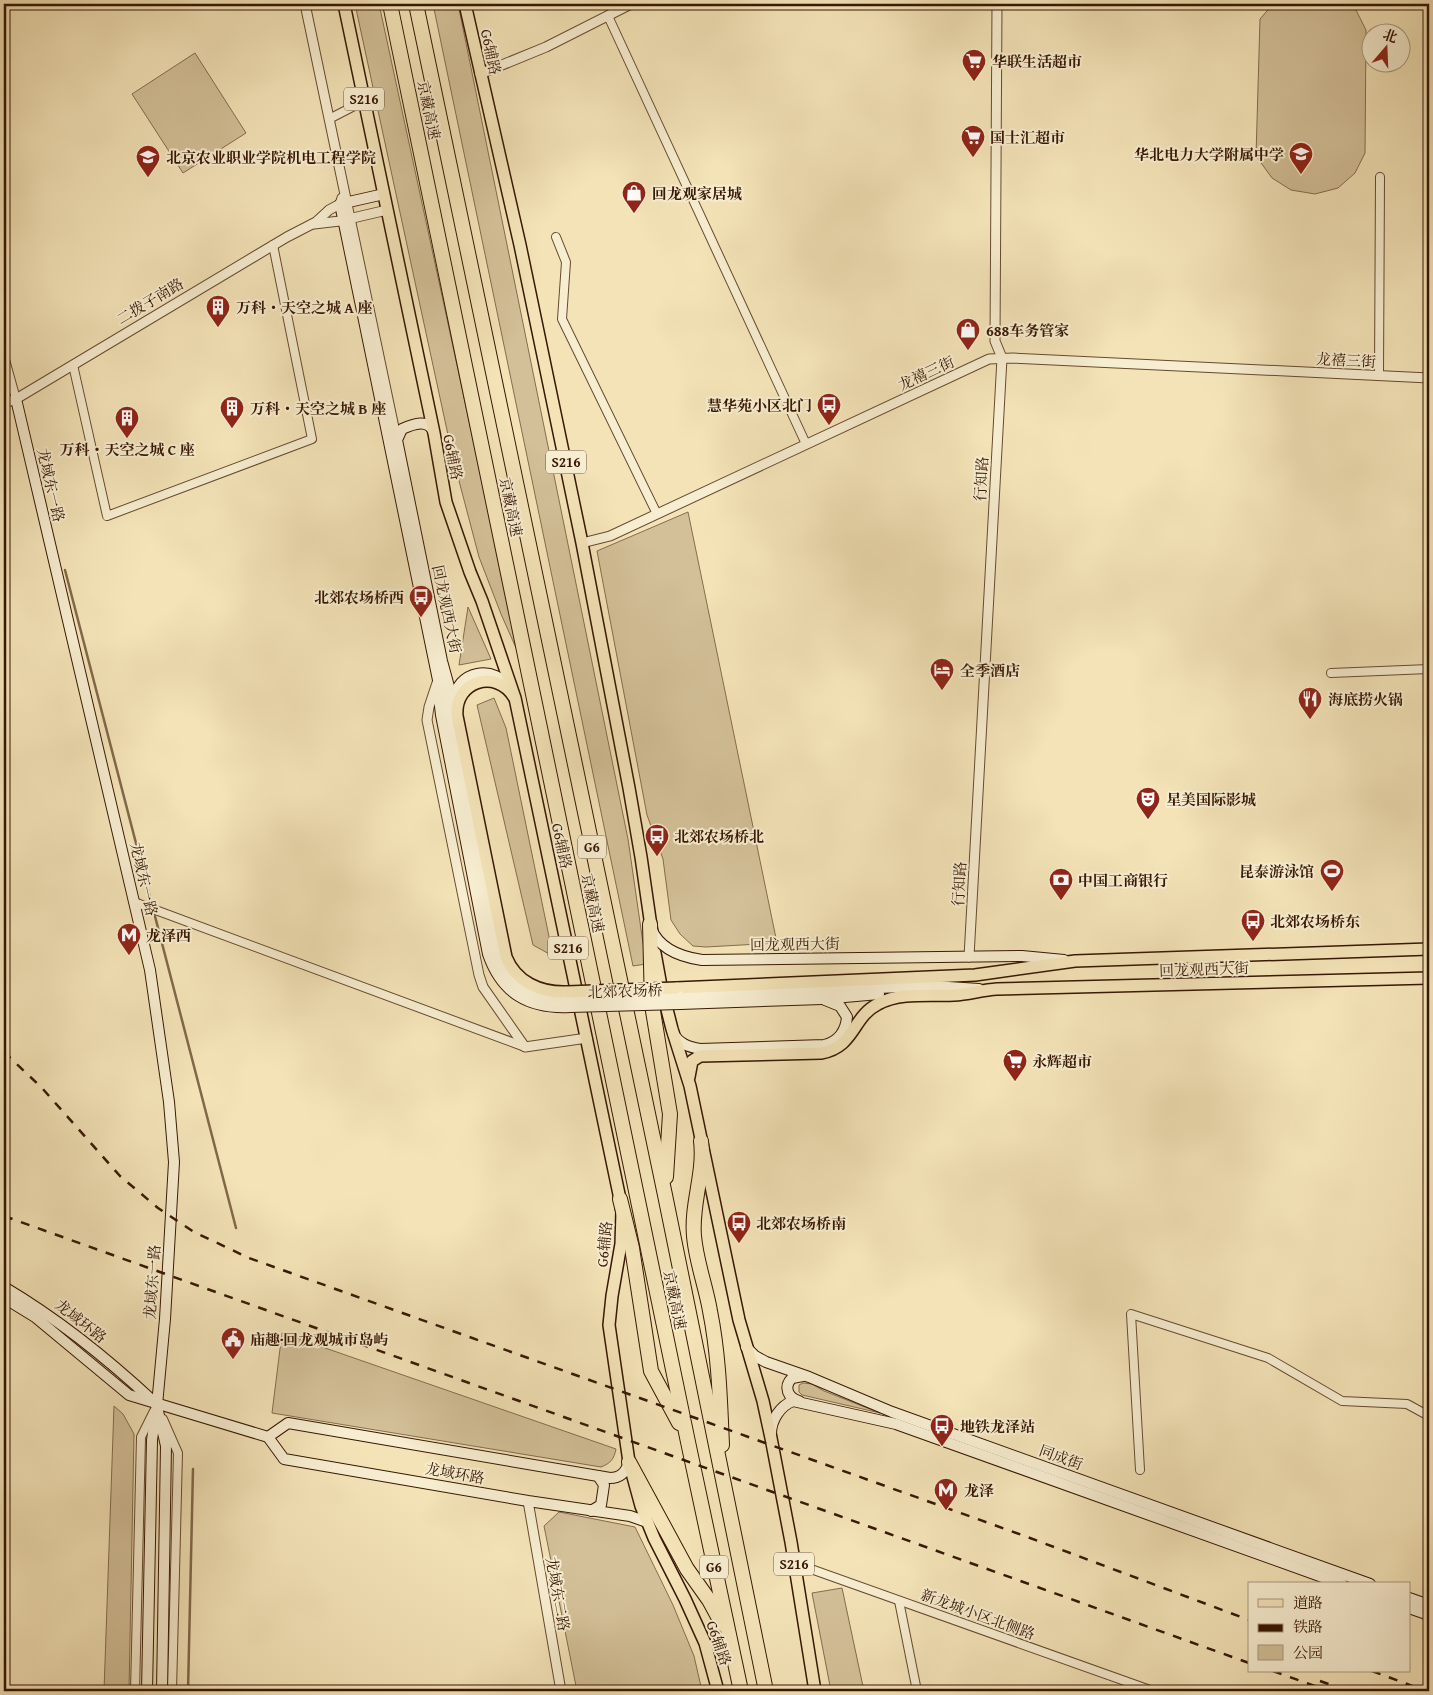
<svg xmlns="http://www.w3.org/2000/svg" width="1433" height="1695" font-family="'Gentium Book Plus','Noto Serif SC',serif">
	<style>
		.green { fill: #d3c098; stroke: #856c4e }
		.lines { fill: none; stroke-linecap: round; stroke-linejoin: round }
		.stream { stroke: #81684a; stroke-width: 2.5 }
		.minor-casing { stroke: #664a30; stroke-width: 10 }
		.tertiary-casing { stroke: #664a30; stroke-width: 11 }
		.secondary-casing { stroke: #371703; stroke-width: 12 }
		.primary-casing { stroke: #371703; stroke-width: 14 }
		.motorway-casing { stroke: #371703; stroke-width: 16 }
		.minor { stroke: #f7edd0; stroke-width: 8 }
		.tertiary { stroke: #f7edd0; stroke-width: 9 }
		.secondary { stroke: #f7edd0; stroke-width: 10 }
		.primary { stroke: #f3e3b7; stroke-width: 11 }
		.motorway { stroke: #f3e3b7; stroke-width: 14 }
		.rail { stroke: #371703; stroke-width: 2.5; stroke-dasharray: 9 9; stroke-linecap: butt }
		.secondary-bridge-casing { stroke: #371703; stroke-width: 12; stroke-linecap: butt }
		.primary-bridge-casing { stroke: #371703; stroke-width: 14; stroke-linecap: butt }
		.secondary-bridge { stroke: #f7edd0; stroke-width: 10 }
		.primary-bridge { stroke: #f3e3b7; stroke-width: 11 }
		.labels { text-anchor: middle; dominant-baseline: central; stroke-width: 4; stroke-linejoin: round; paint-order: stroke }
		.shield { fill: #f7edd0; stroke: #715740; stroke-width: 1 }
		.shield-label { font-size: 14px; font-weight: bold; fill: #371703 }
		.street-label { font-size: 15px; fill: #371703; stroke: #f7edd0 }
		.poi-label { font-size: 15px; font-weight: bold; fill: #371703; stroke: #f7edd0; text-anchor: start }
	</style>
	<rect width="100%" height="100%" fill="#f3e3b7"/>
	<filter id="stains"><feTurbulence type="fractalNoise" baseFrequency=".004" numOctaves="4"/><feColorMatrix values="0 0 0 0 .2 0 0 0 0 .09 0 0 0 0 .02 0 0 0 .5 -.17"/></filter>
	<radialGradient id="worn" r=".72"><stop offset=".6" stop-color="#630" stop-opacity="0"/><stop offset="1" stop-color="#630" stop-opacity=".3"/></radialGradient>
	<g class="green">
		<polygon points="355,4 379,4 520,657 501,614 479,557 453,458"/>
		<polygon points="433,4 458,4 628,839 646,964 633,966"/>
		<polygon points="1273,4 1353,4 1366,30 1365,153 1355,173 1338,188 1315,194 1291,190 1272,178 1256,156 1260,19"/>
		<polygon points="195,53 246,133 183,173 132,94"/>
		<polygon points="688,512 777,943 706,947 693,946 680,934 671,920 663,859 647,815 597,551"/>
		<polygon points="468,607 491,659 459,665"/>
		<polygon points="494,698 506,728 553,956 533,945 477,705"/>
		<path d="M282,1333L616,1449C614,1459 611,1463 601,1467L272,1413Z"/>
		<polygon points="803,1383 812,1384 824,1391 880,1413 802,1395 799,1392 799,1385"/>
		<polygon points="114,1406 123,1414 134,1434 129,1691 104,1691"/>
		<polygon points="559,1512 635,1527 673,1605 694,1656 702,1691 577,1691 544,1526"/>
		<polygon points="842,1588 864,1691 831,1691 812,1593"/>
	</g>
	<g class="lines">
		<g class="stream">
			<polyline points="65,570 236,1228"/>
			<polyline points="188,1691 193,1469"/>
		</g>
		<defs>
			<g id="minor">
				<polyline points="608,16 806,444"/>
				<polyline points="329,119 364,101"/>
				<polyline points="556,237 566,262 562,319 657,514"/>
				<polyline points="4,356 16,399"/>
				<polyline points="73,365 107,516 312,439 273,245"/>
				<polyline points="1379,375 1380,177"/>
				<polyline points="1331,673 1429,669"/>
				<polyline points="134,902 525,1047"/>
				<polyline points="163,1419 178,1453 172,1691"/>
				<polyline points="1140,1470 1131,1314 1268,1358 1342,1401 1407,1404 1429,1416"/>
				<polyline points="794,1563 1153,1691"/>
				<polyline points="899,1601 917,1691"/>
				<polyline points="135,1691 141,1437 154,1411"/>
			</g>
			<g id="tertiary">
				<polyline points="305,4 397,442"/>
				<polyline points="480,74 546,47 631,4"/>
				<polyline points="314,224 340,221 387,210"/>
				<polyline points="4,403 16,399 287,237 316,222 329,210 340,204 342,198"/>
				<polyline points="582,543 610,536 989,359 1013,358 1429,378"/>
				<polyline points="438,680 429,707 427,720 479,975 483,987 525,1047 587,1038"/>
				<polyline points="969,957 1002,358 995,341 997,4"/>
				<polyline points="528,1501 561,1691"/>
			</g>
			<g id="secondary">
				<path d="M384,194L340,204L438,680L448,714L496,952C508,988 532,1000 568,999"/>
				<polyline points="16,399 150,970 169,1102 174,1162 165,1319 157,1405 152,1440 147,1691"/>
				<path d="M434,433C429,418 413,424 402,429L397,440L442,661L456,712"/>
				<path d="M439,698L441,715L488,954C502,994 529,1009 570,1007"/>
				<path d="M454,702C455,670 496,663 511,690"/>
				<path d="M651,928C659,949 681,957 702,960L1022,956L1064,960"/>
				<polyline points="678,995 933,986 979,989"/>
				<polyline points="680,1004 822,999 879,994"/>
				<path d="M673,1033C679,1044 689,1047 700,1049L824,1045C838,1042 846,1031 847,1017L840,1006L825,1000"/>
				<path d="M4,1287C58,1319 108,1359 154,1402"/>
				<polyline points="4,1298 35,1317 129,1395 268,1437 284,1459 528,1501 630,1516 647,1522"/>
				<polyline points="746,1347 755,1356 766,1362 809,1377 892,1412 1370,1584"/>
				<path d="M799,1401C788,1398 783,1387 792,1378L803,1376"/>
				<polyline points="158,1411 166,1446 162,1691"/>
				<path d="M771,1434C771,1420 780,1406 793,1401L896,1424L1342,1584"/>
				<path d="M268,1437L288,1423L610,1478C621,1478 626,1472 629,1462"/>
				<polyline points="591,1511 601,1505 604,1485 598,1476"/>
				<polyline points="1409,1598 1429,1605"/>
				<polyline points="1409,1608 1429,1615"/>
			</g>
			<g id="primary">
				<polyline points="344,4 434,433 446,502 470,572 482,601 515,698 620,1199 622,1212 621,1244 612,1296 609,1325 629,1462 641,1506 654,1538 685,1599 705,1643 718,1691"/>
				<polyline points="465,4 520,245 582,543 629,788 641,857 652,933"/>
				<path d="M514,697C496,668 454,681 457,716L506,957C516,982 540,993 567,992"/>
				<polyline points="655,953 661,986 672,1029 690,1086 739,1320 763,1401 771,1438 791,1542 815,1691"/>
				<polyline points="676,988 975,975 1075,961 1429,949"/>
				<path d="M689,1077L692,1061L700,1056L821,1053C855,1047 852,1017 878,1004C900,992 930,996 954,995C969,994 982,990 997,989L1429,978"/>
			</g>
			<g id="motorway">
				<polyline points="390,4 688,1442 741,1691"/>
				<polyline points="416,4 665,1195 766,1691"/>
				<polyline points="650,924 652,1005 670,1114 666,1177"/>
				<path d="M701,1141C705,1173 691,1204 694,1236C696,1261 706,1287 710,1311C719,1356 720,1400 722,1445"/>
				<polyline points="620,1199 632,1248 651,1371 679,1423"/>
				<polyline points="629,1462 687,1569 709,1600 722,1624"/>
			</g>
		</defs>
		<use href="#minor" class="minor-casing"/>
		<use href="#tertiary" class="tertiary-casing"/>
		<use href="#secondary" class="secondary-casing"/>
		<use href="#primary" class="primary-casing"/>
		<use href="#motorway" class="motorway-casing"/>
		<use href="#minor" class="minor"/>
		<use href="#tertiary" class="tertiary"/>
		<use href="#secondary" class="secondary"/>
		<use href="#primary" class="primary"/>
		<use href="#motorway" class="motorway"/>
		<g class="rail">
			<polyline points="4,1052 42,1088 120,1176 158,1208 194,1232 249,1258 1022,1535 1249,1620"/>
			<polyline points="4,1216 1249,1663"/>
			<polyline points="1273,1671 1329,1691"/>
			<polyline points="1372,1671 1426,1691"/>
			<polyline points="1320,1681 1348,1691"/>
		</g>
		<defs>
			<g id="secondary-bridge">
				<polyline points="568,999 678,995"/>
				<polyline points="570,1007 680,1004"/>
			</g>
			<polyline id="primary-bridge" points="567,992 676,988"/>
		</defs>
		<use href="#secondary-bridge" class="secondary-bridge-casing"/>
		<use href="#primary-bridge" class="primary-bridge-casing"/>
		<use href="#secondary-bridge" class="secondary-bridge"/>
		<use href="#primary-bridge" class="primary-bridge"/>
	</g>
	<defs>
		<symbol id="supermarket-pin" viewBox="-11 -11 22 30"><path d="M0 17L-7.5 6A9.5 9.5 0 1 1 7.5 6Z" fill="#8f2418" stroke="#f7edd0"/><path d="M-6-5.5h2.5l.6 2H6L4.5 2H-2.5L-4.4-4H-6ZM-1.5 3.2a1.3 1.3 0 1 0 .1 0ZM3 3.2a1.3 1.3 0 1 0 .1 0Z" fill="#fff"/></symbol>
		<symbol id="school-pin" viewBox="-11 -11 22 30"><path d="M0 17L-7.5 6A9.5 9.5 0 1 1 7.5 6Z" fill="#8f2418" stroke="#f7edd0"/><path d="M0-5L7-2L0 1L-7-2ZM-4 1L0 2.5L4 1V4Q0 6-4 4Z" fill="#fff"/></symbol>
		<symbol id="university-pin" viewBox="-11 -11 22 30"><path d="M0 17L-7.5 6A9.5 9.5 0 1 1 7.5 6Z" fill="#8f2418" stroke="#f7edd0"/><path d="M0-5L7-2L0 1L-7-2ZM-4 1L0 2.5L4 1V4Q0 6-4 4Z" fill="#fff"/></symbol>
		<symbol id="shop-pin" viewBox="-11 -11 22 30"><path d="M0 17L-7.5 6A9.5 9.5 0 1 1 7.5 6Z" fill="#8f2418" stroke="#f7edd0"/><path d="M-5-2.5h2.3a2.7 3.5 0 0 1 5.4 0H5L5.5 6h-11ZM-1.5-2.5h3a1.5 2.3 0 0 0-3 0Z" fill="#fff"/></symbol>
		<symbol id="building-pin" viewBox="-11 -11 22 30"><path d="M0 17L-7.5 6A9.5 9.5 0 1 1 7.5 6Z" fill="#8f2418" stroke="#f7edd0"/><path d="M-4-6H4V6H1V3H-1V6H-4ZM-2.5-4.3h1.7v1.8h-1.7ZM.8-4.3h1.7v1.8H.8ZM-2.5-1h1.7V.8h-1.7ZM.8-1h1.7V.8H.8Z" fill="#fff"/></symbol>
		<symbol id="bus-pin" viewBox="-11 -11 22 30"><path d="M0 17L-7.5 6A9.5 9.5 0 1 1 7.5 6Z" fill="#8f2418" stroke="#f7edd0"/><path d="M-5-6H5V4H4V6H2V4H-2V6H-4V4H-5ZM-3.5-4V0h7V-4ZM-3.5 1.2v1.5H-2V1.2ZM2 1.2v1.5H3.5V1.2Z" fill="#fff"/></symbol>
		<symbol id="hotel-pin" viewBox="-11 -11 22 30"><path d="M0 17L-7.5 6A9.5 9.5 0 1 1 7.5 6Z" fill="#8f2418" stroke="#f7edd0"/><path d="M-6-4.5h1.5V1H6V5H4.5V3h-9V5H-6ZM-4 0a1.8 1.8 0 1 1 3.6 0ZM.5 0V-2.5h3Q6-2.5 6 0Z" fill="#fff"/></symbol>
		<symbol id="restaurant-pin" viewBox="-11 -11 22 30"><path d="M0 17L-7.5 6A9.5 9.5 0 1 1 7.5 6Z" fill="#8f2418" stroke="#f7edd0"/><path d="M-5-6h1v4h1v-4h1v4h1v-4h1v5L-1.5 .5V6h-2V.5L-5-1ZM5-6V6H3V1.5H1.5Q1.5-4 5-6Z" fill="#fff"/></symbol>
		<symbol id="theatre-pin" viewBox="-11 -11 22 30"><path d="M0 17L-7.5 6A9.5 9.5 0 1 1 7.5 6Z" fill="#8f2418" stroke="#f7edd0"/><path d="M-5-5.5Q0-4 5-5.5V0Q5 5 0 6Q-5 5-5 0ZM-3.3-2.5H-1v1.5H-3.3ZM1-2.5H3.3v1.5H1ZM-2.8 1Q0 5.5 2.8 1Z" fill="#fff"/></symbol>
		<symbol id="stadium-pin" viewBox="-11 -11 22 30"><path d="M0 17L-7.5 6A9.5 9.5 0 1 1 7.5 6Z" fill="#8f2418" stroke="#f7edd0"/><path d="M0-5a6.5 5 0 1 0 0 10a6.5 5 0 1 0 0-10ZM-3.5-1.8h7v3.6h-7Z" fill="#fff"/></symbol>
		<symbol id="bank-pin" viewBox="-11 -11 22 30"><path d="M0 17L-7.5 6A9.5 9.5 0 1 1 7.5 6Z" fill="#8f2418" stroke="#f7edd0"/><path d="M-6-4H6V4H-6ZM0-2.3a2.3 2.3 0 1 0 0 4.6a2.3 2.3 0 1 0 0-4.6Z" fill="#fff"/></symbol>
		<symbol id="metro-pin" viewBox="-11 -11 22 30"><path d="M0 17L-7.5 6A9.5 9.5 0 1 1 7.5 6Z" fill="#8f2418" stroke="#f7edd0"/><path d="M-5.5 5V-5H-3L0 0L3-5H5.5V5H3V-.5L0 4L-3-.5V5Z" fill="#fff"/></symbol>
		<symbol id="civic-pin" viewBox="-11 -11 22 30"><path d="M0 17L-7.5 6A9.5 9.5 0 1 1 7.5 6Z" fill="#8f2418" stroke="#f7edd0"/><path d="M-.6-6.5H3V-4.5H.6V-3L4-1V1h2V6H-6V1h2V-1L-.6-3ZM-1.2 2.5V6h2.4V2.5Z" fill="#fff"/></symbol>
	</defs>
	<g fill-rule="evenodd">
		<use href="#supermarket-pin" x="960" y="47" width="28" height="38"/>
		<use href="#supermarket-pin" x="959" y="123" width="28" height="38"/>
		<use href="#school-pin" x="1287" y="140" width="28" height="38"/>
		<use href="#university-pin" x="134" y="143" width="28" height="38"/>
		<use href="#shop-pin" x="620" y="179" width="28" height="38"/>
		<use href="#building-pin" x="204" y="293" width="28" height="38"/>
		<use href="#shop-pin" x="954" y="316" width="28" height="38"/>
		<use href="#bus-pin" x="815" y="391" width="28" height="38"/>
		<use href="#building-pin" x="218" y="394" width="28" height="38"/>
		<use href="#building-pin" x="113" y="404" width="28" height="38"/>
		<use href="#bus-pin" x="407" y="583" width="28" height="38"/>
		<use href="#hotel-pin" x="928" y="656" width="28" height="38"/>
		<use href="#restaurant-pin" x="1296" y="685" width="28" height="38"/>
		<use href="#theatre-pin" x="1134" y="785" width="28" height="38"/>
		<use href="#bus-pin" x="643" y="822" width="28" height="38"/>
		<use href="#stadium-pin" x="1318" y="857" width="28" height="38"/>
		<use href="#bank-pin" x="1047" y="866" width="28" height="38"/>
		<use href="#bus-pin" x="1239" y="907" width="28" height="38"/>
		<use href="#metro-pin" x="115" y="921" width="28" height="38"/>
		<use href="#supermarket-pin" x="1001" y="1047" width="28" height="38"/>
		<use href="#bus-pin" x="725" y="1209" width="28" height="38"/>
		<use href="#civic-pin" x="219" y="1325" width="28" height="38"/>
		<use href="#bus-pin" x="928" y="1412" width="28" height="38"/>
		<use href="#metro-pin" x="932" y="1476" width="28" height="38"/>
	</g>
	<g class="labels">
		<g class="shield">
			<rect x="344" y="87.5" width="40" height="23" rx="4"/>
			<rect x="546" y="450.5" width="40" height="23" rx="4"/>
			<rect x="578" y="835.5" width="28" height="23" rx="4"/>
			<rect x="548" y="936.5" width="40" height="23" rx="4"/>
			<rect x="774" y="1552.5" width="40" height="23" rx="4"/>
			<rect x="700" y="1555.5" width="28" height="23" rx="4"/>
		</g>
		<g class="shield-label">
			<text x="364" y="99">S216</text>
			<text x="566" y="462">S216</text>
			<text x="592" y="847">G6</text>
			<text x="568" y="948">S216</text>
			<text x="794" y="1564">S216</text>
			<text x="714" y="1567">G6</text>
		</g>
		<g class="street-label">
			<text transform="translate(491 52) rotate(78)">G6辅路</text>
			<text transform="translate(429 110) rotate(78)">京藏高速</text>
			<text transform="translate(150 301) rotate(-31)">二拨子南路</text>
			<text transform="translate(1346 360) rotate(3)">龙禧三街</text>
			<text transform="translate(926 373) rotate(-25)">龙禧三街</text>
			<text transform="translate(453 457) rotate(79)">G6辅路</text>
			<text transform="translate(981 479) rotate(-87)">行知路</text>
			<text transform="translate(51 485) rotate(77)">龙域东一路</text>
			<text transform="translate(511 507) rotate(78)">京藏高速</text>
			<text transform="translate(447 609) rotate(78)">回龙观西大街</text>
			<text transform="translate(562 846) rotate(78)">G6辅路</text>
			<text transform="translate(144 879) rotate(77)">龙域东一路</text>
			<text transform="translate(959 884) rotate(-87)">行知路</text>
			<text transform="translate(593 903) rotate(78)">京藏高速</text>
			<text transform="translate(795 944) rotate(-1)">回龙观西大街</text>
			<text transform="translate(1204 969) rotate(-2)">回龙观西大街</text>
			<text transform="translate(625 991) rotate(-2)">北郊农场桥</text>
			<text transform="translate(604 1244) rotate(-84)">G6辅路</text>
			<text transform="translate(152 1282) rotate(-86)">龙域东一路</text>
			<text transform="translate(675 1300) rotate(78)">京藏高速</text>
			<text transform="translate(81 1321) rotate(38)">龙域环路</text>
			<text transform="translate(1061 1457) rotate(20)">同成街</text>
			<text transform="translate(455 1473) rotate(10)">龙域环路</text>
			<text transform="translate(558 1594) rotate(80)">龙域东二路</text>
			<text transform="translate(978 1614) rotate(20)">新龙城小区北侧路</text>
			<text transform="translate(719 1643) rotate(71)">G6辅路</text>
		</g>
		<g class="poi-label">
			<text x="992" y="61">华联生活超市</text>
			<text x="990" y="137">国士汇超市</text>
			<text x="1284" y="154" text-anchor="end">华北电力大学附属中学</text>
			<text x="166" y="157">北京农业职业学院机电工程学院</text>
			<text x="652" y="193">回龙观家居城</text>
			<text x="236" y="307">万科・天空之城 A 座</text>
			<text x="986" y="330">688车务管家</text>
			<text x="812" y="405" text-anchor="end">慧华苑小区北门</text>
			<text x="250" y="408">万科・天空之城 B 座</text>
			<text x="127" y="449" text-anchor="middle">万科・天空之城 C 座</text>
			<text x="404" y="597" text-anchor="end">北郊农场桥西</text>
			<text x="960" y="670">全季酒店</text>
			<text x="1328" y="699">海底捞火锅</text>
			<text x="1166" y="799">星美国际影城</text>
			<text x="674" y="836">北郊农场桥北</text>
			<text x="1314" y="871" text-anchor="end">昆泰游泳馆</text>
			<text x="1078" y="880">中国工商银行</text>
			<text x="1270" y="921">北郊农场桥东</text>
			<text x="146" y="935">龙泽西</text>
			<text x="1032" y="1061">永辉超市</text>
			<text x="756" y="1223">北郊农场桥南</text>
			<text x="250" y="1339">庙趣·回龙观城市岛屿</text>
			<text x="960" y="1426">地铁龙泽站</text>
			<text x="964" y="1490">龙泽</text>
		</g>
	</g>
	<rect width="1433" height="1695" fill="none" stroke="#f3e3b7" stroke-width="20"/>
	<rect x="5" y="5" width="1423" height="1685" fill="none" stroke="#371703" stroke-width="2.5"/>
	<rect x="10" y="10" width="1413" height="1675" fill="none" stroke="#371703"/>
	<rect x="1248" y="1582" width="162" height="90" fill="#f7edd0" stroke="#aa977e"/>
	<rect x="1258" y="1599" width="25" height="8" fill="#f3e3b7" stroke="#aa977e"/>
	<text x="1293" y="1608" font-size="15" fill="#371703">道路</text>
	<rect x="1258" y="1624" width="25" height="8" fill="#371703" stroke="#aa977e"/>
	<text x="1293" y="1632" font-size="15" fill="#371703">铁路</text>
	<rect x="1258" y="1645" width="25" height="15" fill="#d3c098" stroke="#aa977e"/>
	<text x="1293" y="1658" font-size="15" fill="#371703">公园</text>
	<g transform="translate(1386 48) rotate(19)"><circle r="24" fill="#f7edd0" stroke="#aa977e"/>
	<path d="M0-4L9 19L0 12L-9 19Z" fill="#8f2418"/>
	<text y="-8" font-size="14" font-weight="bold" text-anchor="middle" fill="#371703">北</text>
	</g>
	<rect width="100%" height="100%" filter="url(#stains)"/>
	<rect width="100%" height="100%" fill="url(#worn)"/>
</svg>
